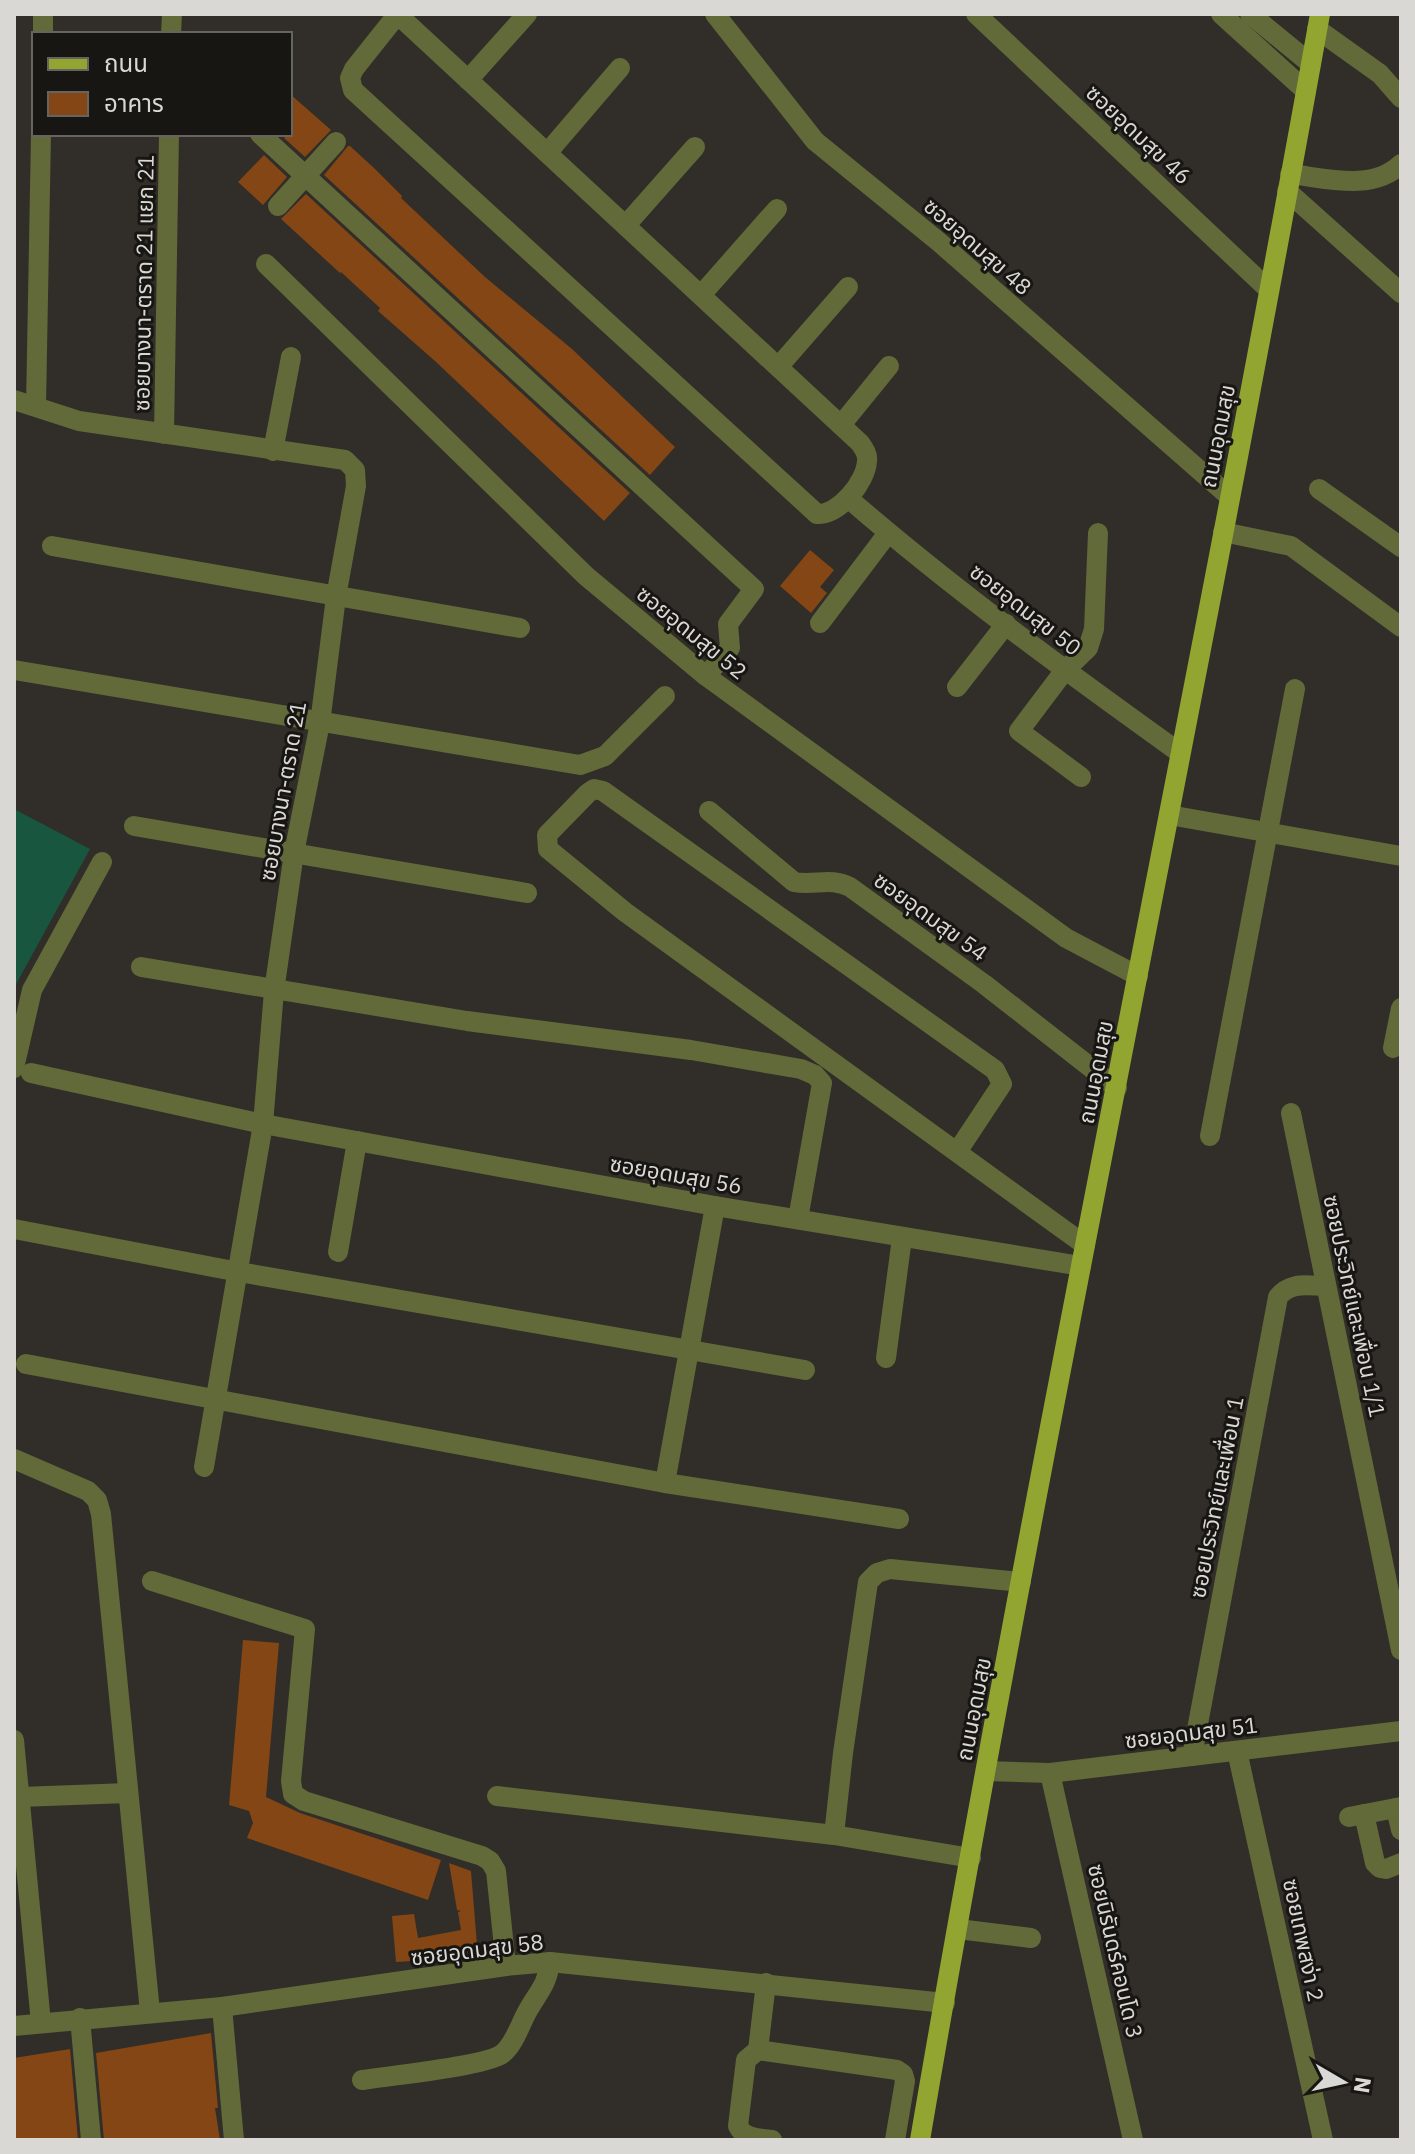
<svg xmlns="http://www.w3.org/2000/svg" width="1415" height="2154" font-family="'IBM Plex Sans','Noto Sans Thai',sans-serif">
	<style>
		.green { fill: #19563f }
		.building { fill: #844614 }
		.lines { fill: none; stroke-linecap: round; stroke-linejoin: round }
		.minor { stroke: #616a38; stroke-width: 20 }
		.major { stroke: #93a531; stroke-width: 20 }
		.labels { text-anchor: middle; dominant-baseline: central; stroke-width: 6; stroke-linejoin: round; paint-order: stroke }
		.street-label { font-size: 22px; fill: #dad8d4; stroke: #181613 }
	</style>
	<rect width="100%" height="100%" fill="#312d28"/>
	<polygon class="green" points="14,809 90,849 14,988"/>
	<g class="building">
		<polygon points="290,94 331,130 305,157 284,138 290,134"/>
		<polygon points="348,146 350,146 374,168 402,196 401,198 485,277 572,349 675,447 650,475 324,175"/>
		<polygon points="264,155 287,177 263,205 238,182"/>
		<polygon points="306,194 630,493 604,521 435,361 378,311 380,308 341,272 340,273 281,219"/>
		<polygon points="810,550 834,570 820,587 827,593 811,613 780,586"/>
		<polygon points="243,1640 279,1643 266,1797 300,1813 441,1860 428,1900 247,1838 253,1823 249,1811 229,1805"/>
		<polygon points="449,1863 471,1871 478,1957 396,1962 392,1916 414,1914 418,1938 461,1930 458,1912 461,1911 457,1910"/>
		<polygon points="211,2033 218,2108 215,2108 220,2140 104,2140 96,2053"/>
		<polygon points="70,2049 78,2140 14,2140 14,2058"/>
	</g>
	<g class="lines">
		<g class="minor">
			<path d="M397,14L860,443C864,449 868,454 867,461C866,482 839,515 817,514L353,90L350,78L354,69L397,15"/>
			<polyline points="715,14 815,141 939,242 1230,497"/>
			<polyline points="976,14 1268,289"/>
			<polyline points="1221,14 1306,91"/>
			<polyline points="1250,14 1311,64"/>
			<polyline points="1317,29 1380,74 1401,98"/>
			<polyline points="43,34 43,14"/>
			<polyline points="171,34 172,14"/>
			<polyline points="468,80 527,14"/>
			<polyline points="260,134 754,589 728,624 730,648 706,676"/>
			<polyline points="548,152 620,68"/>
			<path d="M1290,174C1326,178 1372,192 1401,164"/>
			<polyline points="1287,191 1401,293"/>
			<polyline points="278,206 336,142"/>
			<polyline points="626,225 695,147"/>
			<polyline points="266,264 586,576 706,676 1066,938 1138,976"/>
			<polyline points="702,294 777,209"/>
			<polyline points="779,366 848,287"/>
			<polyline points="14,400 79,421 345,460 355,470 356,486 336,597 320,723 294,853 274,991 263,1124 204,1467"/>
			<polyline points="36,406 41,134"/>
			<polyline points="841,425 889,366"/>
			<polyline points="164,434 169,134"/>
			<polyline points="273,451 291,357"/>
			<polyline points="1319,489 1401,547"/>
			<path d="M848,498C953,589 1067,672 1180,753"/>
			<polyline points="1223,532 1291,546 1401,627"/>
			<polyline points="52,546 520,628"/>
			<polyline points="820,623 888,533"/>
			<polyline points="14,670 580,765 605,756 665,696"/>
			<polyline points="957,687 1006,624"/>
			<polyline points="1081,777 1019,731 1065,670 1088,648 1094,629 1098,533"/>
			<path d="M709,811L794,882C814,886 831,877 850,887L984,984L1117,1088"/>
			<polyline points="1169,815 1401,856"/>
			<polyline points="134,826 527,893"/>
			<polyline points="141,967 467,1021 691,1050 801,1069 815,1075 822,1083 798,1219"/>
			<polyline points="1393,1048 1401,1008"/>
			<polyline points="14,1068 32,990 102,862"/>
			<polyline points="31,1073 263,1124 715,1206 1081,1266"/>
			<polyline points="1291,1113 1401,1650"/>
			<polyline points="1210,1136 1295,689"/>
			<polyline points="957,1152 1002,1084 995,1070 603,791 594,789 588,793 547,835 548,849 625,912 1085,1245"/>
			<polyline points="715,1206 665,1483 899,1519"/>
			<polyline points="14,1229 239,1272 805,1370"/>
			<polyline points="338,1252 357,1141"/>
			<polyline points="886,1358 902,1238"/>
			<polyline points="26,1364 665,1483"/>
			<polyline points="14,1459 88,1491 97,1500 101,1514 150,2012"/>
			<polyline points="152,1581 305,1629 291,1781 293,1794 304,1801 482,1856 490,1861 496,1871 506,1966"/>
			<polyline points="14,1740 41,2023"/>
			<polyline points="1237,1751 1323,2140"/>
			<path d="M1192,1756L1278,1297C1291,1281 1308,1286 1326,1286"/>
			<polyline points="986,1771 1050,1773 1401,1731"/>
			<polyline points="1050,1773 1133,2140"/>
			<polyline points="497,1796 834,1835"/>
			<polyline points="20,1797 128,1793"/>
			<polyline points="1396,1808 1401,1830"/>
			<polyline points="1364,1814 1375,1863 1380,1868 1386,1869 1401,1863"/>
			<polyline points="1349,1817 1401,1807"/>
			<polyline points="971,1858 834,1835 843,1753 868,1582 877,1573 890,1569 1021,1582"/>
			<polyline points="958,1929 1031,1938"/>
			<polyline points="222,2007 234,2140"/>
			<polyline points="80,2018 91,2140"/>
			<polyline points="14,2026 222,2007 506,1966 550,1962 945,2003"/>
			<polyline points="758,2050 766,1983"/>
			<path d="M362,2080C388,2076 486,2066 502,2054C514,2045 520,2025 527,2012C538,1992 547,1986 550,1962"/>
			<path d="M772,2140C759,2138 744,2139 738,2126L746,2060L758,2050L897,2070L903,2074L905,2081L895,2140"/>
		</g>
		<path class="major" d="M920,2140C1041,1429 1193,724 1320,14"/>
	</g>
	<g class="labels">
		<g class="street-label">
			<text transform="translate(1139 134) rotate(43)">ซอยอุดมสุข 46</text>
			<text transform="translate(978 246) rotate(41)">ซอยอุดมสุข 48</text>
			<text transform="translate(143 283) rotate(-89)">ซอยบางนา-ตราด 21 แยก 21</text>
			<text transform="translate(1217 436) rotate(-79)">ถนนอุดมสุข</text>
			<text transform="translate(1026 609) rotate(38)">ซอยอุดมสุข 50</text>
			<text transform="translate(692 632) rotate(39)">ซอยอุดมสุข 52</text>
			<text transform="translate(282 791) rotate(-80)">ซอยบางนา-ตราด 21</text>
			<text transform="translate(931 916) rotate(36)">ซอยอุดมสุข 54</text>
			<text transform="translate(1095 1072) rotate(-79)">ถนนอุดมสุข</text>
			<text transform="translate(676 1174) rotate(10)">ซอยอุดมสุข 56</text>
			<text transform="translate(1355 1306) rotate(78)">ซอยประวิทย์และเพื่อน 1/1</text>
			<text transform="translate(1216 1497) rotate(-79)">ซอยประวิทย์และเพื่อน 1</text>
			<text transform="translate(973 1709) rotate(-79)">ถนนอุดมสุข</text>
			<text transform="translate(1191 1732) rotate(-7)">ซอยอุดมสุข 51</text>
			<text transform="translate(1304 1940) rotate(78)">ซอยเทพสง่า 2</text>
			<text transform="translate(477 1949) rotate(-7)">ซอยอุดมสุข 58</text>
			<text transform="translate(1116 1951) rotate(77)">ซอยนิรันดร์คอนโด 3</text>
		</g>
	</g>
	<rect width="1415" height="2154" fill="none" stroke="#dad8d4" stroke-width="32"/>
	<rect x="32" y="32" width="260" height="104" fill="#181613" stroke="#666460" stroke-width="2"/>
	<rect x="48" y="58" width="40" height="12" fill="#93a531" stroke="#666460" stroke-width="2"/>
	<text x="104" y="72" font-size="24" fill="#dad8d4">ถนน</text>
	<rect x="48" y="92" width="40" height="24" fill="#844614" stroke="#666460" stroke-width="2"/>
	<text x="104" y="112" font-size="24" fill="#dad8d4">อาคาร</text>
	<g transform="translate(1343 2082) rotate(99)" stroke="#181613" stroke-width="6" paint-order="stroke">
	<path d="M0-6L14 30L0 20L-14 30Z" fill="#dad8d4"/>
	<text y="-12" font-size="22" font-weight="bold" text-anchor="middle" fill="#dad8d4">N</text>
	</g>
</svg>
